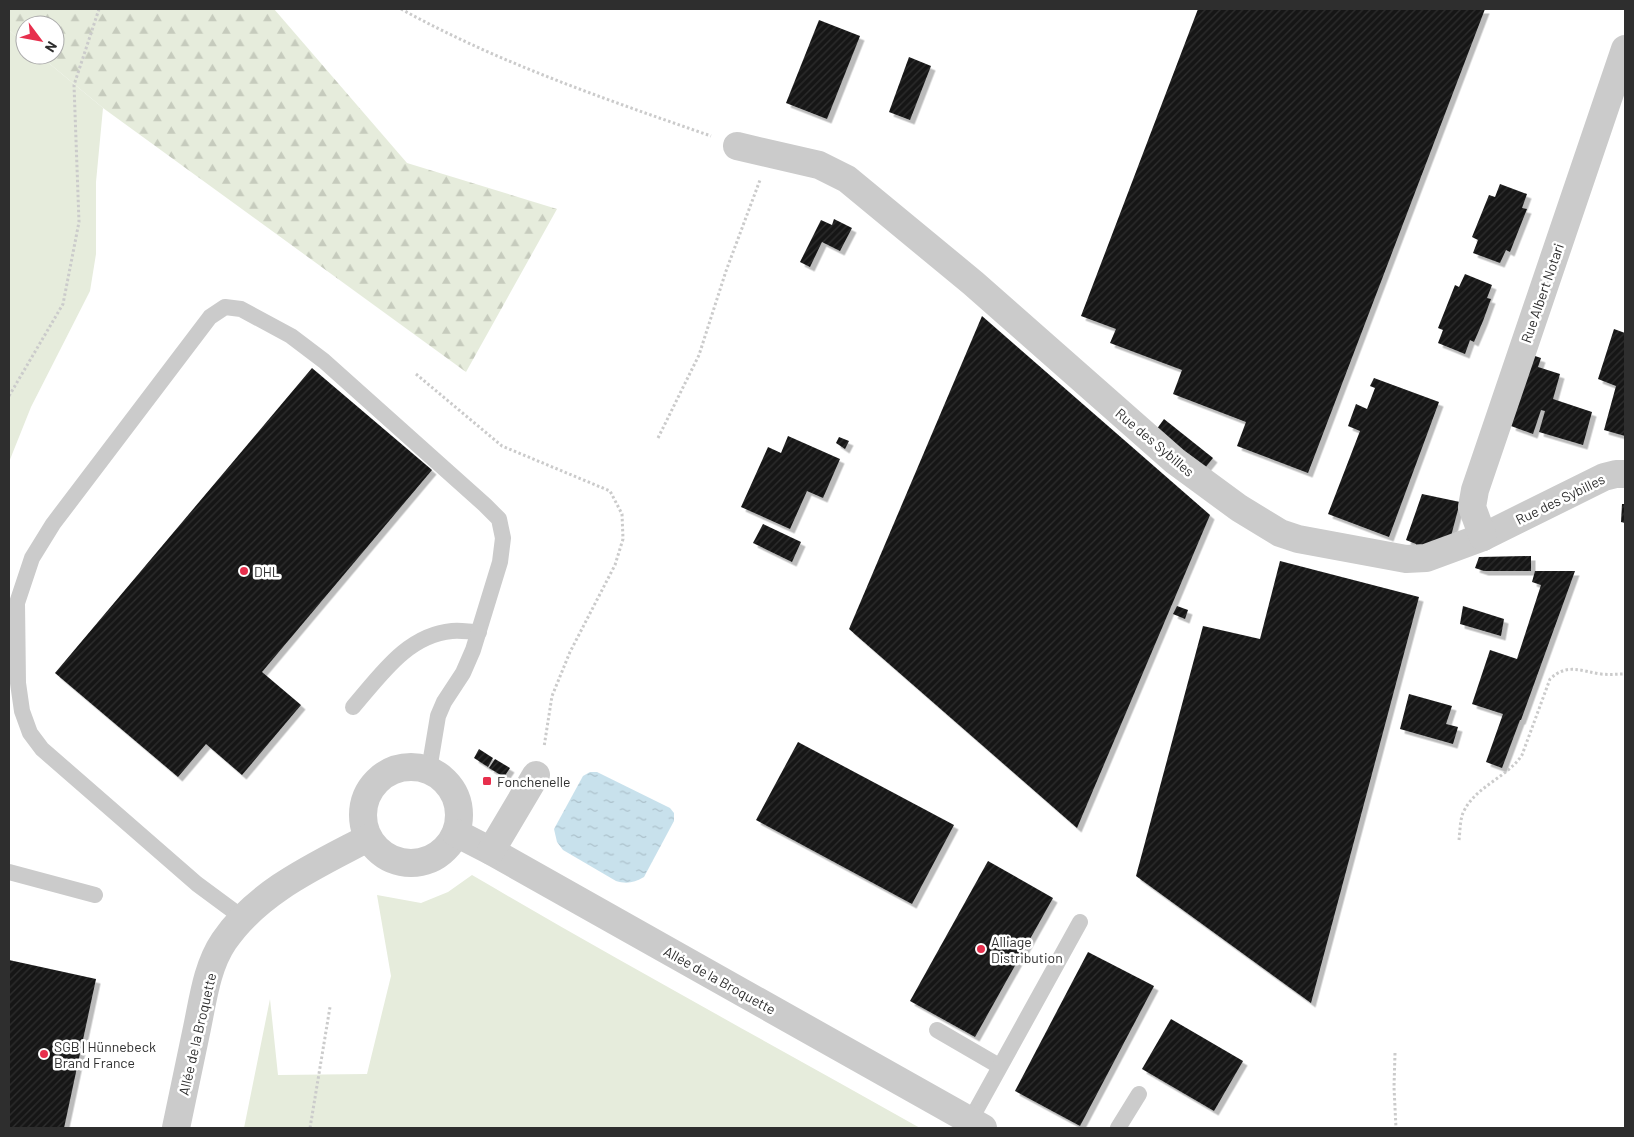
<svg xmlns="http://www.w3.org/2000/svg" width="1634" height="1137" font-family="Barlow,sans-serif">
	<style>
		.green { fill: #e6ecdc }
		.forest { fill: url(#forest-firs) }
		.water { fill: url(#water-ripples) }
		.building { fill: url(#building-hatch); filter: url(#shadow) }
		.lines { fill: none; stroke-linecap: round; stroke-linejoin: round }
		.path { stroke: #cbcbcb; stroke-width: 3; stroke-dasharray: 2.5 2.5; stroke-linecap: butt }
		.lane { stroke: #cbcbcb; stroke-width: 16 }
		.street { stroke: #cbcbcb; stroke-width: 28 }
		.poi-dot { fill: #e72f4d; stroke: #fff; stroke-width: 2 }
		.labels { text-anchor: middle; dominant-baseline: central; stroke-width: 5; stroke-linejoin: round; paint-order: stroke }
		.street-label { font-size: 14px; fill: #2e2e2e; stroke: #fff }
		.poi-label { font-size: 14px; fill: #2e2e2e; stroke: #fff; text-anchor: start }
	</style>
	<defs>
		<pattern id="forest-firs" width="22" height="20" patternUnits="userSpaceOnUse" patternTransform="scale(1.25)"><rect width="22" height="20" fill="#e6ecdc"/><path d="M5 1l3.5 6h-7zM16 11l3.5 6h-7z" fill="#c6cbbd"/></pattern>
		<pattern id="water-ripples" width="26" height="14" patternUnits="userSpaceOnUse" patternTransform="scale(1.25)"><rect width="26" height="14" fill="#c8e1ec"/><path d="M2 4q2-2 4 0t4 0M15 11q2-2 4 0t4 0" fill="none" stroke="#acc1cb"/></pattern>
		<pattern id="building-hatch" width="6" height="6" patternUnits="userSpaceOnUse" patternTransform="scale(1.25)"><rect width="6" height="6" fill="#151515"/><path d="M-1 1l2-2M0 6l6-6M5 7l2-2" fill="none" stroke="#2f2f2f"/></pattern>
		<filter id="shadow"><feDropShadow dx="4.5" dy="4.5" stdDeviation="0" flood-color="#0004"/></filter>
	</defs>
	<rect width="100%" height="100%" fill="#fff"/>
	<g class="green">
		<polygon points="9,30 25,44 25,55 39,55 103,108 96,182 96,254 90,291 31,407 9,462"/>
		<path d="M472,875C620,962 771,1044 920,1128H244L270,999L278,1075L367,1074L391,976L377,895L421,903L448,892Z"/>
	</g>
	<polygon class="forest" points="9,9 274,9 407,163 557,209 466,372 103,108 39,55 55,55 55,25 25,25 25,44 9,30"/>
	<path class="water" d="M590,772H597L670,808L674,813V821L644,877C634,883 626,884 616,881L563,850L557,842L554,829L583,776Z"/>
	<g class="building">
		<polygon points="1198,9 1485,9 1308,473 1237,446 1246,422 1173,394 1182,370 1110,343 1116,329 1081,316"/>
		<polygon points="819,20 860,36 827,119 786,103"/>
		<polygon points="909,57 931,66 910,120 889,112"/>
		<polygon points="1500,184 1527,194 1522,208 1527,209 1510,252 1506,250 1500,263 1473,253 1478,240 1472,237 1489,195 1495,197"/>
		<polygon points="834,219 852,228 840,251 822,242 810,267 800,262 821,220 832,225"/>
		<polygon points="1465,274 1492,285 1487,298 1491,299 1483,321 1474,342 1470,340 1465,354 1438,343 1443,330 1438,328 1455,285 1459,287"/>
		<polygon points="982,316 1210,515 1077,828 849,629"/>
		<polygon points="1614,329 1625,333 1625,415 1624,420 1625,420 1625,436 1604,430 1616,386 1598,379"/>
		<polygon points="1532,355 1541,358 1538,367 1560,374 1553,399 1592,412 1583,445 1539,432 1545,411 1541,410 1533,434 1511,426"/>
		<polygon points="312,368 432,470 262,672 301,705 242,775 206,744 178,777 55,673"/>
		<polygon points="1374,378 1439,402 1389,537 1328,514 1360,431 1348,426 1356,404 1367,409 1375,388 1370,386"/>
		<polygon points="1164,419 1213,458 1205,468 1156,430"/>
		<polygon points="788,436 840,459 823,498 807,491 790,529 741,507 768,447 781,453"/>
		<polygon points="839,437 849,441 845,449 836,443"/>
		<polygon points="1422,494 1460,502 1450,540 1416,549 1416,544 1406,540"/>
		<polygon points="1622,504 1625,504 1625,523 1621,522"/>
		<polygon points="763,524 801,542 792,562 753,543"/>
		<polygon points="1531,556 1531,571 1484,571 1475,568 1479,557"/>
		<polygon points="1280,561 1419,597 1311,1003 1136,876 1203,626 1260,639"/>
		<polygon points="1535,571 1575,571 1521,720 1520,720 1502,768 1486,762 1503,714 1472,704 1490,650 1517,659 1541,585 1532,582"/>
		<polygon points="1177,606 1188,610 1185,619 1173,614"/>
		<polygon points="1463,606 1504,619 1501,636 1460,624"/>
		<polygon points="1409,694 1452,706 1446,724 1458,727 1453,744 1400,729"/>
		<polygon points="798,742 954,825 912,904 756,820"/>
		<polygon points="479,749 493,758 488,767 474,758"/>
		<polygon points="495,759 510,768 504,777 489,768"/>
		<polygon points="988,861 1053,898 975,1037 910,1001"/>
		<polygon points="1088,952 1154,986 1080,1126 1015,1091"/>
		<polygon points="9,960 96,979 64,1128 9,1128"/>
		<polygon points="1171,1019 1243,1061 1214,1111 1142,1069"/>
	</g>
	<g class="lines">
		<g class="path">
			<path d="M401,9C499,63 605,99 711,136"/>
			<polyline points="416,374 502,446 610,491 622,514 623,539 615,565 570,652 552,696 544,747"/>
			<polyline points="9,396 63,304 79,222 74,85 99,9"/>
			<polyline points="658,438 699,355 726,271 760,180"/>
			<path d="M1459,840C1460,832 1460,820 1463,813C1475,786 1507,778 1522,755L1550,679C1567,663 1580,671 1601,674C1609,675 1617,674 1625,674"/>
			<polyline points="1395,1053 1394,1087 1396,1128"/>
			<polyline points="310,1128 330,1007"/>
		</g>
		<g class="lane">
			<path d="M353,707C380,676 407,635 452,631C461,630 470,632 479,632"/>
			<polyline points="9,872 95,895"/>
			<polyline points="243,918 197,884 42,749 30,733 22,711 18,683 17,603 32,558 53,524 210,317 225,307 241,309 291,336 324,361 485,505 499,519 503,538 500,562 473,650 463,673 444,702 438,716 429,770"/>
			<polyline points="937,1030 999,1066"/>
			<polyline points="970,1121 1080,922"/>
			<polyline points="1118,1128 1139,1094"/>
		</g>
		<g class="street">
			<polyline points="737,146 819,165 847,179 973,283 1175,461 1239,508 1280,533 1298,539 1406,559 1426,558 1483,537 1604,477 1616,474 1625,474"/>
			<polyline points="1483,537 1472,507 1475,490 1625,49"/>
			<circle cx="411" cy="815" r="48"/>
			<polyline points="456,833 491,851 983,1128"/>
			<polyline points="491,851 536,775"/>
			<path d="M176,1128C183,1095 190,1061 197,1028C203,999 207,966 224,941C258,891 317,865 368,838"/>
		</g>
	</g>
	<g class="poi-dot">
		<circle cx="244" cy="571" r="5"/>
		<rect x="482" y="776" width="10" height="10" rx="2.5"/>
		<circle cx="981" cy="949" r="5"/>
		<circle cx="44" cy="1054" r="5"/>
	</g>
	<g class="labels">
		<g class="street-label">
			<text transform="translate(1542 293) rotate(-71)">Rue Albert Notari</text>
			<text transform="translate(1155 442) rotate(40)">Rue des Sybilles</text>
			<text transform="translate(1560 499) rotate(-26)">Rue des Sybilles</text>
			<text transform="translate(720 980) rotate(29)">Allée de la Broquette</text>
			<text transform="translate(197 1034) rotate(-77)">Allée de la Broquette</text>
		</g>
		<g class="poi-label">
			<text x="254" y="571">DHL</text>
			<text x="497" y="781">Fonchenelle</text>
			<text x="991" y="941">Alliage<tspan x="991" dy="16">Distribution</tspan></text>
			<text x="54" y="1046">SGB | Hünnebeck<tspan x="54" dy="16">Brand France</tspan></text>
		</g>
	</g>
	<rect width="1634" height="1137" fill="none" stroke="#2e2e2e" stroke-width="20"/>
	<g transform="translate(40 40) rotate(122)"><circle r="24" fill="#ffffff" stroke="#ababab"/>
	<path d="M0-4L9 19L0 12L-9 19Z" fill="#e72f4d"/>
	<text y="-8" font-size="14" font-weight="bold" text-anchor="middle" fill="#2e2e2e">N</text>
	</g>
</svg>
